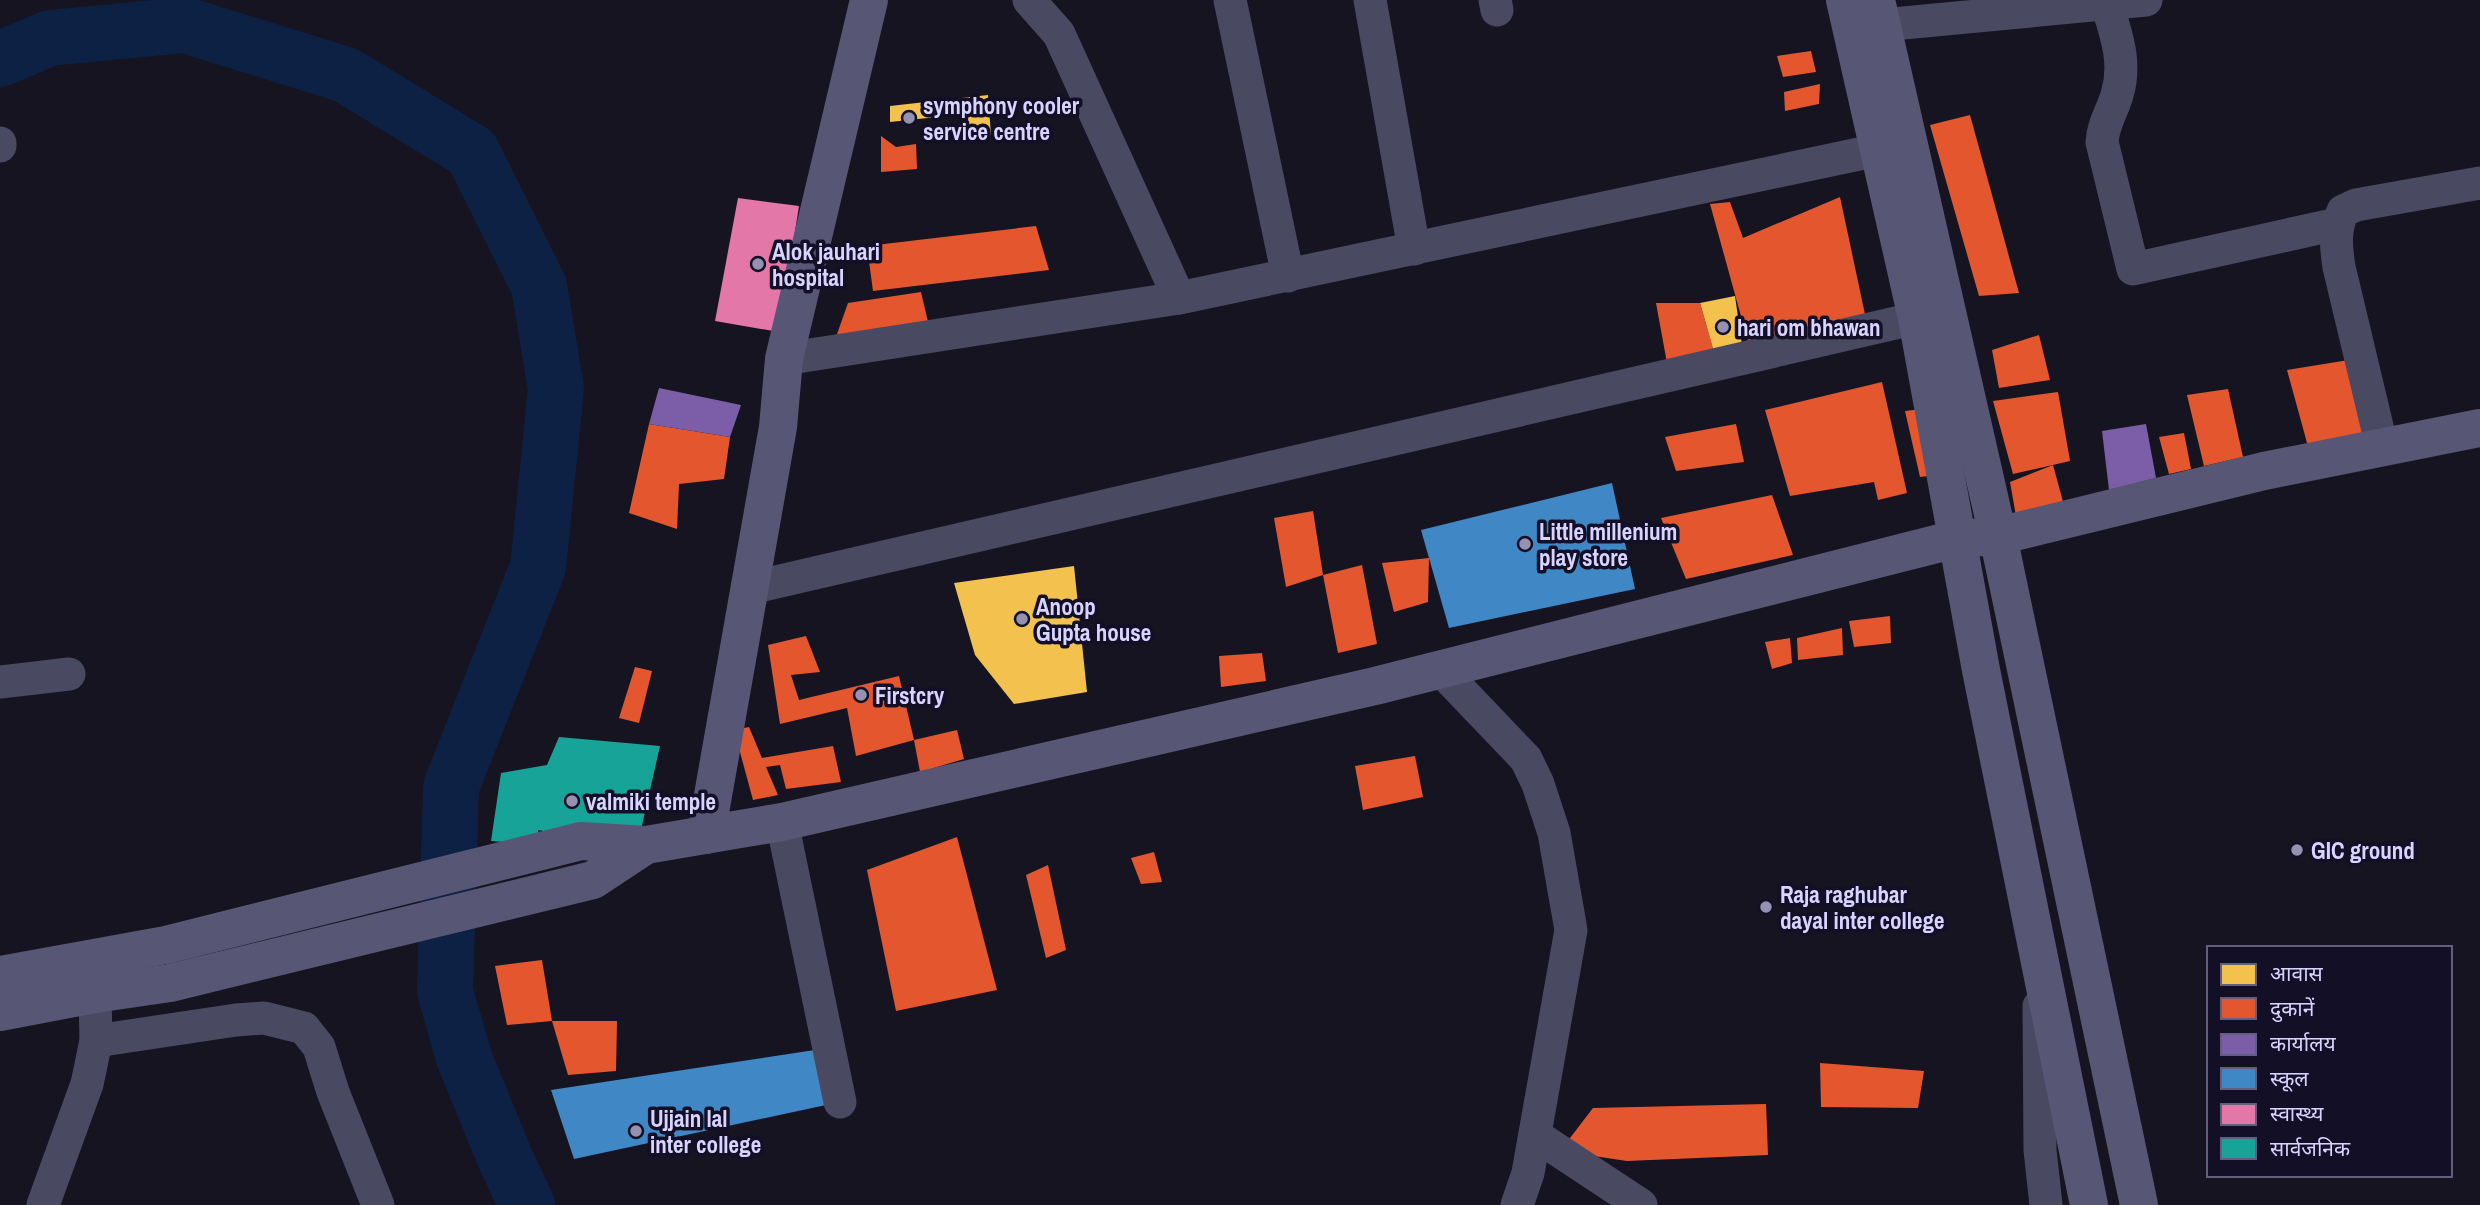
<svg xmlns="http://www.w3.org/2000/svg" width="2480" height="1205" font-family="'Archivo Narrow','Noto Sans Devanagari',sans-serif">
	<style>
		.homes { fill: #f2c14e }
		.shops { fill: #e4572e }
		.offices { fill: #7b5ea7 }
		.schools { fill: #3f88c5 }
		.health { fill: #e377a8 }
		.public { fill: #17a398 }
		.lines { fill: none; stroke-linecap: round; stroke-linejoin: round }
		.river { stroke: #0d2144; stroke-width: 56 }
		.street { stroke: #4a4962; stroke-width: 33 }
		.secondary { stroke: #575674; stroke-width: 38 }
		.poi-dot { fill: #9591b1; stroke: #130f26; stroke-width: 2.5 }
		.labels { text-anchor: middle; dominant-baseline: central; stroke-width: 7; stroke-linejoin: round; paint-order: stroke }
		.poi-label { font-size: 23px; font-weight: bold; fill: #d9d4ff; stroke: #130f26; text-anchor: start }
	</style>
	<rect width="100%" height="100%" fill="#161421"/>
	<g class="homes">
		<polygon points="988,95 991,135 965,136 965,114 890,122 890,106"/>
		<polygon points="1735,296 1743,352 1717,364 1700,303"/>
		<polygon points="1074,566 1087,692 1014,704 975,655 954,583"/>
	</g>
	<g class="shops">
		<polygon points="1811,51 1816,72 1783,77 1777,56"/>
		<polygon points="1820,84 1819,104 1785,111 1784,92"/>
		<polygon points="1970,115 2019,293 1979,296 1930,125"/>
		<polygon points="881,136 896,147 916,144 917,169 881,172"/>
		<polygon points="1840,197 1866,319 1752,356 1710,204 1730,202 1743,238"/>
		<polygon points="1036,226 1049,270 873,291 867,246"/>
		<polygon points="921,292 928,322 836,337 848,303"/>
		<polygon points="1656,303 1700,303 1715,355 1667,363"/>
		<polygon points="2039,335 2050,380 1999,388 1992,350"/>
		<polygon points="2361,358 2382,447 2312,461 2287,370"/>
		<polygon points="1882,382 1907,493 1878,500 1874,482 1790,496 1765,410"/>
		<polygon points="2228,389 2243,457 2204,466 2187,395"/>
		<polygon points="2058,392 2070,461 2013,474 1993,401"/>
		<polygon points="1931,408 1945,474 1920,477 1905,411"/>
		<polygon points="649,424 730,437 724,479 679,484 677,529 629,513"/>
		<polygon points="1736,424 1744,462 1676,471 1665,437"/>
		<polygon points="2184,433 2191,469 2169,474 2159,437"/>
		<polygon points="2053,465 2065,509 2017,522 2010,482"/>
		<polygon points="1772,495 1793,555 1686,579 1661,518"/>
		<polygon points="1313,511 1323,575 1286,587 1274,518"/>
		<polygon points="1429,558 1428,602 1394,612 1382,563"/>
		<polygon points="1362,565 1377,644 1338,653 1323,575"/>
		<polygon points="1890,616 1891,643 1854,647 1849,621"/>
		<polygon points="1842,628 1843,655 1798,660 1797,638"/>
		<polygon points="806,636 820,672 791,675 799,700 899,676 914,740 856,756 847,708 780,724 768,645"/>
		<polygon points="1790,638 1792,663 1772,669 1765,642"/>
		<polygon points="1262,653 1266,681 1221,687 1219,656"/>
		<polygon points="635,667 652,671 639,723 619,718"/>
		<polygon points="749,727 762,758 833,746 841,782 786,789 780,765 766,767 778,795 753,800 734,730"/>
		<polygon points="957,730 964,759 920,772 914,740"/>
		<polygon points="1415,756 1423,797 1363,810 1355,766"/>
		<polygon points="957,837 997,990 896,1011 867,870"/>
		<polygon points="1154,852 1162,882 1141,884 1131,858"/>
		<polygon points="1048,865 1066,950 1046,958 1026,875"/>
		<polygon points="542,960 552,1021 617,1021 616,1071 568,1075 552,1021 507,1025 495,966"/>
		<polygon points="1820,1063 1924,1071 1918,1108 1821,1107"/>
		<polygon points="1766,1104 1768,1155 1627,1161 1560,1151 1593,1108"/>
	</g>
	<g class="offices">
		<polygon points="659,388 741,405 730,437 649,424"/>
		<polygon points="2146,424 2156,478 2109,490 2102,431"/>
	</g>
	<g class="schools">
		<polygon points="1612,483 1635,589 1449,628 1421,530"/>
		<polygon points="828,1048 840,1102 574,1159 551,1090"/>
	</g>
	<polygon class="health" points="738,198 799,206 779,332 715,321"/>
	<polygon class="public" points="559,737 660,746 641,830 567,835 538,830 539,845 491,841 501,773 547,765"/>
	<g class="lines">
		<polyline class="river" points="0,59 50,38 185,25 346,75 472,152 539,286 556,389 538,567 451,787 445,991 464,1058 505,1158 527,1205"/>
		<g class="street">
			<polyline points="1029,0 1059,34 1179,298"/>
			<polyline points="1230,0 1288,276"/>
			<polyline points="1370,0 1414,249"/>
			<polyline points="1495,0 1497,10"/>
			<path d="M2107,4C2116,35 2127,62 2117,95C2112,112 2103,124 2102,142L2133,269L2337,224"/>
			<polyline points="1882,25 2146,0"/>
			<polyline points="0,143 0,146"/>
			<polyline points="784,359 1179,298 1878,150"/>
			<path d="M2382,447L2339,267C2336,247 2334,230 2343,211L2356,205L2480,183"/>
			<polyline points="750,588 1917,318"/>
			<polyline points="1440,669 1526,759 1538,784 1554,833 1571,930 1528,1173 1517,1205"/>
			<polyline points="0,682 69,674"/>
			<polyline points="782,822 840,1102"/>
			<polyline points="2039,1006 2040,1150 2046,1205"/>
			<polyline points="96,1041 236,1020 264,1018 304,1028 319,1047 333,1092 378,1205"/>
			<polyline points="1535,1135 1641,1205"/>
			<polyline points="43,1205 87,1084 96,1041 95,994"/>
		</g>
		<g class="secondary">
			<polyline points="1845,0 1917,318 1981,670 2089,1205"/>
			<polyline points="1876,0 1998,536 2139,1205"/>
			<polyline points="706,835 778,427 784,359 869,0"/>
			<polyline points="0,975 166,945 581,841 646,845 782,822 1375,686 1956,539 1998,536 2264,471 2480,428"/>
			<polyline points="0,1012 95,994 170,983 593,880 646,845"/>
		</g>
	</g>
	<g class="poi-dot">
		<circle cx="909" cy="118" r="7"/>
		<circle cx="758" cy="264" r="7"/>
		<circle cx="1723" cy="327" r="7"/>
		<circle cx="1525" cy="544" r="7"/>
		<circle cx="1022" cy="619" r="7"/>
		<circle cx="861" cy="695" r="7"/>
		<circle cx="572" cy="801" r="7"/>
		<circle cx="2297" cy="850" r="7"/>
		<circle cx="1766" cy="907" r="7"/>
		<circle cx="636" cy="1131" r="7"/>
	</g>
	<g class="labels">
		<g class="poi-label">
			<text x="923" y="105">symphony cooler<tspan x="923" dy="26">service centre</tspan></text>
			<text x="772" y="251">Alok jauhari<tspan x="772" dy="26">hospital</tspan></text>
			<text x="1737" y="327">hari om bhawan</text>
			<text x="1539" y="531">Little millenium<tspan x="1539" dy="26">play store</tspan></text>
			<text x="1036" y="606">Anoop<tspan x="1036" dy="26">Gupta house</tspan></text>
			<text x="875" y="695">Firstcry</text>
			<text x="586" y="801">valmiki temple</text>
			<text x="2311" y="850">GIC ground</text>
			<text x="1780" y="894">Raja raghubar<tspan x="1780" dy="26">dayal inter college</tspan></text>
			<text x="650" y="1118">Ujjain lal<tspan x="650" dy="26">inter college</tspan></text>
		</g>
	</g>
	<rect x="2207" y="946" width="245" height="231" fill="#130f26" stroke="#625e7d" stroke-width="2"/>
	<rect x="2221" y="964" width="35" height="21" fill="#f2c14e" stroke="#625e7d" stroke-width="2"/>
	<text x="2270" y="981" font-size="21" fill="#d9d4ff">आवास</text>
	<rect x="2221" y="998" width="35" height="21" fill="#e4572e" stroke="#625e7d" stroke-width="2"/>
	<text x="2270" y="1016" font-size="21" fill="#d9d4ff">दुकानें</text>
	<rect x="2221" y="1034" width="35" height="21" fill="#7b5ea7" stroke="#625e7d" stroke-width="2"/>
	<text x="2270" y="1051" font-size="21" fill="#d9d4ff">कार्यालय</text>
	<rect x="2221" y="1068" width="35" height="21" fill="#3f88c5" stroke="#625e7d" stroke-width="2"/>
	<text x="2270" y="1086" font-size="21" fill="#d9d4ff">स्कूल</text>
	<rect x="2221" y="1104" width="35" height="21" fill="#e377a8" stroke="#625e7d" stroke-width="2"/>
	<text x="2270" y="1121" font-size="21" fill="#d9d4ff">स्वास्थ्य</text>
	<rect x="2221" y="1138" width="35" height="21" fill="#17a398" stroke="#625e7d" stroke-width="2"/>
	<text x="2270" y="1156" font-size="21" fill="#d9d4ff">सार्वजनिक</text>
</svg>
